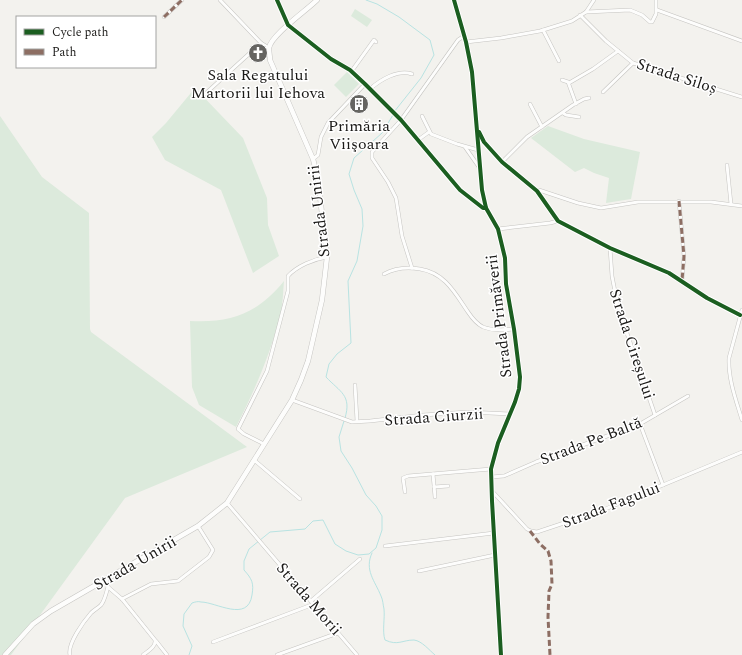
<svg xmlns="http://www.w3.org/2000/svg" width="742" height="655" font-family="Spectral,serif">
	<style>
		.green { fill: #dceadc }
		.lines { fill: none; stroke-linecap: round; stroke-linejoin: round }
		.stream { stroke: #b8e3e2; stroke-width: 1 }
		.minor-casing { stroke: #c5c4c1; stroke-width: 4 }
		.secondary-casing { stroke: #c5c4c1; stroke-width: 5.5 }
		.minor { stroke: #fdfdfc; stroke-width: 3 }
		.secondary { stroke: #fdfdfc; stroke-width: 4.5 }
		.quiet { stroke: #8d6e63; stroke-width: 3; stroke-dasharray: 6 3; stroke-linecap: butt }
		.cycleway-casing { stroke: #fff; stroke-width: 6 }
		.cycleway { stroke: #1b5e20; stroke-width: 4 }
		.labels { text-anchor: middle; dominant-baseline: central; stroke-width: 3; stroke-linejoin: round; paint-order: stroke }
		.poi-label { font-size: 16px; fill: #1a1917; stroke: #fff }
		.street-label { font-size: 16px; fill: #1a1917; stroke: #fff }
	</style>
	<rect width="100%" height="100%" fill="#f3f2ee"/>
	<g class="green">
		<polygon points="355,9 372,20 367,27 351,16"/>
		<polygon points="347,72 359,84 346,97 334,85"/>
		<polygon points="195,88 243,138 267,198 268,225 279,256 253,273 221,190 165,160 152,137 166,123"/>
		<polygon points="0,116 42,177 89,213 90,329 91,332 247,447 125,498 11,655 0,655"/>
		<polygon points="548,126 584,139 640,152 631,199 606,203 609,178 594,173 584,168 575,172 531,138"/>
		<path d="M284,281C283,291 283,302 281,312C271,353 255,390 236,427L199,405L192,387L190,321C231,323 257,314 284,281Z"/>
	</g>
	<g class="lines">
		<g class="stream">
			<polyline points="366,0 377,4 399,17 430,40 434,55 421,78 394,112"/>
			<path d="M345,418C352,395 340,392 326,377L329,364L337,354L351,343L348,281L357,261L363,226L362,209L354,190L349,174L354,158L382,133L393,115"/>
			<path d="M372,553C364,570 375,581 381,596C383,600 383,605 384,609C385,619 382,631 385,640C398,646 402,640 414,640C422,641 429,650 435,655"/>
			<path d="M189,655L192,646L183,626L184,614L192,603C195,602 198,601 201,602C216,602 248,623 252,595C254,583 252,579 244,570V561L249,549L270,532L305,529L313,521L323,520L335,544L346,551L358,555L369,554L376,548L382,530V516L376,506L366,495L352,468L341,451L339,437L344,421"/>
		</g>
		<defs>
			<g id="minor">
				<polyline points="220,0 261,43 269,48"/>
				<polyline points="277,0 288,25 331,59 350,70 365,84 401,120 460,190 483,208 486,208"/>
				<polyline points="454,0 466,42 472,72 482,190 486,208 498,229 505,258 506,284 514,329 520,377 519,389 515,402 498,443 491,469 492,501 501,655"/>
				<polyline points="657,10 742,41"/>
				<polyline points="586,12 594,0"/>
				<polyline points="580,15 606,41 633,63 742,97"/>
				<polyline points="164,17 182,0"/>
				<polyline points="543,30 559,61"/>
				<polyline points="466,42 501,38 540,31 572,21 586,12 630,10 642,15 650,22 652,22 656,14 656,0"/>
				<polyline points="351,72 374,40 376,42"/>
				<polyline points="562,80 568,82 576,104"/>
				<polyline points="569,83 593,69 618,51"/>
				<path d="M370,89C380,80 398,69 412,74"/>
				<polyline points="603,92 633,63"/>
				<polyline points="205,94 261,43"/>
				<polyline points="530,104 542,127"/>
				<polyline points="563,113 566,115 579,117"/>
				<polyline points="422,116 431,134 457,144 478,150"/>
				<polyline points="477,131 484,142 502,162 537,191 558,221 610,248 669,273 707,298 740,315"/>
				<polyline points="418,140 429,132"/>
				<polyline points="465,147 479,167"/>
				<polyline points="313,159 318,155 321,137 328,123 365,84"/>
				<polyline points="502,162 527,137 573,105 584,99 589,98"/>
				<polyline points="727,165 731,204"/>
				<polyline points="537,191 539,190 578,203 601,208 638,202 711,202 742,206"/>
				<polyline points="679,201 684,256 682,281"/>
				<polyline points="498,229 550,223 558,221"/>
				<polyline points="610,248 612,276 618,307 655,415"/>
				<polyline points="412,268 402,236 396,198 388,182 372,158 372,152 401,120 458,40 464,36"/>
				<path d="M384,274C395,268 408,267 420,269C445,273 455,293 468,312C472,318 477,324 483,327C493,331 504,330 514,329"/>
				<path d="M742,310L729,358C728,379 736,400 742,420"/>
				<polyline points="355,385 357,421"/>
				<polyline points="292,400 352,422 370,421 423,415 468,412 510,414"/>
				<polyline points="640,424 663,485"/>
				<path d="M264,444L244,434L238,429L267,371L288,291V276C297,266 314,259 327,257"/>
				<polyline points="254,460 300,499"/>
				<polyline points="433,474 435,497"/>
				<polyline points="491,477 504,476 536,462 640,424 688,396"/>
				<polyline points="434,487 448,486"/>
				<polyline points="492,491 527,529 531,531 537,532 603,510 742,452"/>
				<polyline points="405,492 403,478 408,476 491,469"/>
				<polyline points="227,503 357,655"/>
				<polyline points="385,546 494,533"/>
				<polyline points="419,571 495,555"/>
				<path d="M106,580L108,587L122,599L155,640C156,647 148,651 143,655"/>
				<polyline points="122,599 151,584 178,581 209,557 213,550 198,526"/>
				<polyline points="311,601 360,559"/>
				<polyline points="156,641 167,655"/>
				<polyline points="213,642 314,604"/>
				<path d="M70,655C67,644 84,621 91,613C94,610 98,608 101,605C105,600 106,593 108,587"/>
				<polyline points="277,655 338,633"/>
			</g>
			<path id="secondary" d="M5,655L33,624L51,611L198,526L227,503L292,400L301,380L308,361L322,300L327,257L318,179L313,159L270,60C270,57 269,52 269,48C271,35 307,10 317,0"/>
		</defs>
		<use href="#minor" class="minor-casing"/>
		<use href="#secondary" class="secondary-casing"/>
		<use href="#minor" class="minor"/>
		<use href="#secondary" class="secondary"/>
		<g class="quiet">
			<polyline points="164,17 182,0"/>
			<polyline points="679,201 684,256 682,281"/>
			<polyline points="530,531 540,544 548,551 551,561 552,584 549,591 548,617 550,655"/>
		</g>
		<defs>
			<g id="cycleway">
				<polyline points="277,0 288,25 331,59 350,70 365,84 401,120 460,190 483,208 486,208"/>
				<polyline points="454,0 466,42 472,72 482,190 486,208 498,229 505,258 506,284 514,329 520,377 519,389 515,402 498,443 491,469 492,501 501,655"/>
				<polyline points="479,132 484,142 502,162 537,191 558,221 610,248 669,273 707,298 740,315"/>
			</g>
		</defs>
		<use href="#cycleway" class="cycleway-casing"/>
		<use href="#cycleway" class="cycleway"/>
	</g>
	<defs>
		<symbol id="church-disc" viewBox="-11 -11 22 22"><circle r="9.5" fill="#666562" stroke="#fff"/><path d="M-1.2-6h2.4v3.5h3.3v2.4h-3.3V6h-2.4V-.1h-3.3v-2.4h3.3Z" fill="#fff"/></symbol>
		<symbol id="building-disc" viewBox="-11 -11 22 22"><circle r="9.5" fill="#666562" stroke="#fff"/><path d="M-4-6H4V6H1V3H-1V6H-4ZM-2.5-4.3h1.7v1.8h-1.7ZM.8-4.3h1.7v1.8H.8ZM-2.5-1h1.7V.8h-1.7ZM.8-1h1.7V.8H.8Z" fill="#fff"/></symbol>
	</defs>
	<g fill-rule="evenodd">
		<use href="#church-disc" x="247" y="42" width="22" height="22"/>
		<use href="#building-disc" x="348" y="93" width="22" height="22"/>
	</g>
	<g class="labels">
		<g class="poi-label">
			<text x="258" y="75">Sala Regatului<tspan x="258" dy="18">Martorii lui Iehova</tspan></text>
			<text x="359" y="126">Primăria<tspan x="359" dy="18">Viişoara</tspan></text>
		</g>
		<g class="street-label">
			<text transform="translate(677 76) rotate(18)">Strada Siloș</text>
			<text transform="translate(319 211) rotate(-97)">Strada Unirii</text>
			<text transform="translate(499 316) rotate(-97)">Strada Primăverii</text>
			<text transform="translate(632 344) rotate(72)">Strada Cireșului</text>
			<text transform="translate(434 417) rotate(-4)">Strada Ciurzii</text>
			<text transform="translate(591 441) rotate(-21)">Strada Pe Baltă</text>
			<text transform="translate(611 505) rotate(-21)">Strada Fagului</text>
			<text transform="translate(135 563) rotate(-30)">Strada Unirii</text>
			<text transform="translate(309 599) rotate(49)">Strada Morii</text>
		</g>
	</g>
	<rect x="16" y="16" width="140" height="52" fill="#ffffff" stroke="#a3a3a2"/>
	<rect x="24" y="29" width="20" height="6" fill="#1b5e20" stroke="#a3a3a2"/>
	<text x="52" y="36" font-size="12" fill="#1a1917">Cycle path</text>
	<rect x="24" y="49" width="20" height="6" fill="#8d6e63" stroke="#a3a3a2"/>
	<text x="52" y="56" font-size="12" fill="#1a1917">Path</text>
</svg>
